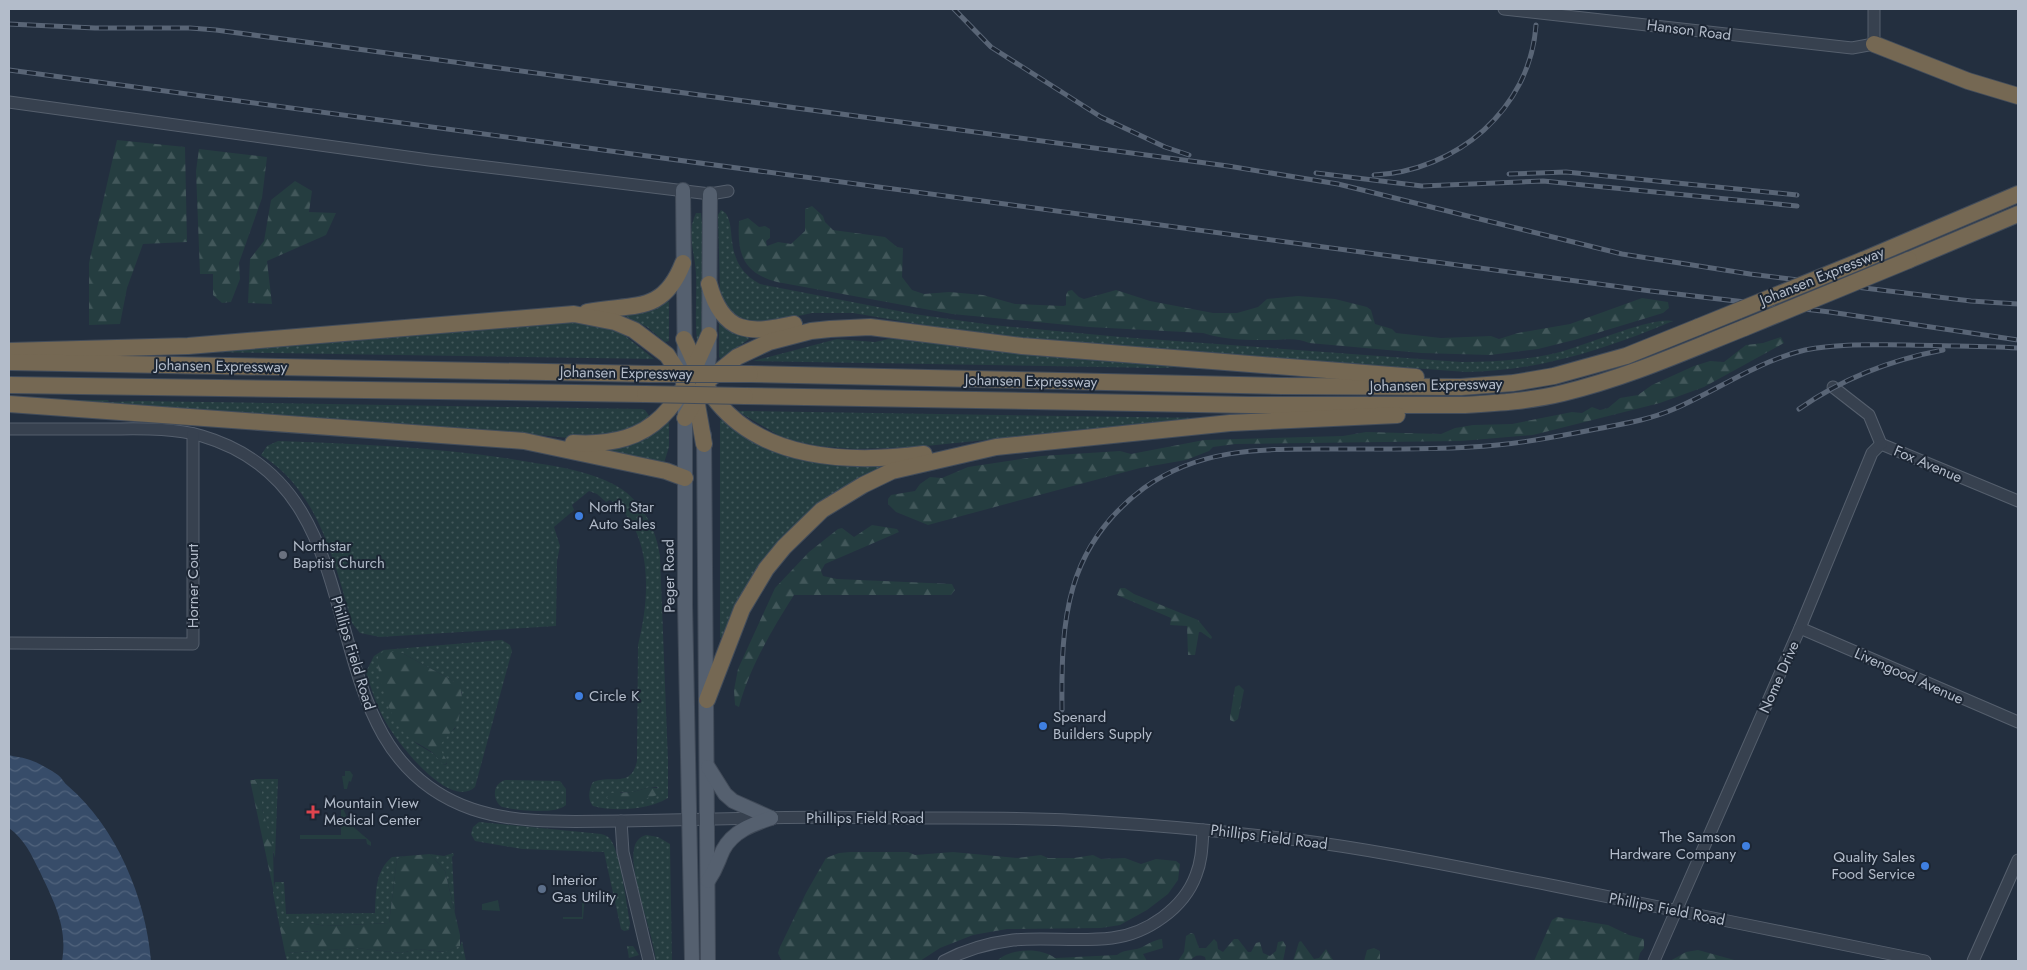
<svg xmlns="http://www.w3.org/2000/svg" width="2027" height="970" font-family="Jost,sans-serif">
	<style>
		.grass { fill: url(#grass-dots); fill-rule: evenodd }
		.forest { fill: url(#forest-firs) }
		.green { fill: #253d40 }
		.water { fill: url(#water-waves) }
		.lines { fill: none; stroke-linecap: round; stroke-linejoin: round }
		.minor-casing { stroke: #555f6d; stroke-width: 13 }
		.major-casing { stroke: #404a58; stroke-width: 16 }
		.highway-casing { stroke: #424c5a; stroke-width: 18 }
		.minor { stroke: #37414f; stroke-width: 11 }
		.major { stroke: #55606f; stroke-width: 14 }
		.highway { stroke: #756853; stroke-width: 16 }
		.rail-casing { stroke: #596576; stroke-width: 5 }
		.rail { stroke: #1c2634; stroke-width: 3; stroke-dasharray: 9; stroke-linecap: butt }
		.highway-bridge-casing { stroke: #424c5a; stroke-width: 18; stroke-linecap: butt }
		.highway-bridge { stroke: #756853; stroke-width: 16 }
		.shop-dot { fill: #3f7fe0; stroke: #1c2634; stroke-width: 2 }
		.worship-dot { fill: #6b7280; stroke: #1c2634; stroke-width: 2 }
		.health-dot { fill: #e0444e; stroke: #1c2634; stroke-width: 2 }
		.service-dot { fill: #5c6f8a; stroke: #1c2634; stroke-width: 2 }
		.labels { text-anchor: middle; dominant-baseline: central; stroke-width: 4; stroke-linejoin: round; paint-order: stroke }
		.street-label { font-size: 15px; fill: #b3bcca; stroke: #1c2634 }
		.poi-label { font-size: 15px; fill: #b3bcca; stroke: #1c2634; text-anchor: start }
	</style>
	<defs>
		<pattern id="grass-dots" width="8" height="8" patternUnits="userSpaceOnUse" patternTransform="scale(1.25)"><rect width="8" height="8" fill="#253d40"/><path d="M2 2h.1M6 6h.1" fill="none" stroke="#42575a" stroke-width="1.8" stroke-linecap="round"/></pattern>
		<pattern id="forest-firs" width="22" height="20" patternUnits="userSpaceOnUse" patternTransform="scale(1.25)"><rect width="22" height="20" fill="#253d40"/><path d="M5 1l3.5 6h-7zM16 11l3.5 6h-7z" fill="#42575a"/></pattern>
		<pattern id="water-waves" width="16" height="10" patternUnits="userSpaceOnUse" patternTransform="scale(1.25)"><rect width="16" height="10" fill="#374c69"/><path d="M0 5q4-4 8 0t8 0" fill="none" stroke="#52647d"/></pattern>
	</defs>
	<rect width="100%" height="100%" fill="#232f3f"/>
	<g class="grass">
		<path d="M721,210C741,219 718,262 760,284L914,314L992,325L1121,337L1461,362C1493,362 1525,360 1556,353C1582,347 1652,316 1673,321C1606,349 1539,371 1466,372L1063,342L966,332L853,313H812L775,321L750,322L732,313L724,303L720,292L718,215Z"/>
		<path d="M696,213H701L702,223L703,321L698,349C694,324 697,299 696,274C695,252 686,234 696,213Z"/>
		<polygon points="665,301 669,302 669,341 665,342 647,327 623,315"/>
		<polygon points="719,318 748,336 749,339 721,359 719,357"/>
		<polygon points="578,322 618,330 654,359 208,352"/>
		<polygon points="837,339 875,342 888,339 931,340 1225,369 1196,369 1196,366 1161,368 753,361"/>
		<polygon points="75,400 108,400 109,402 139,401 642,409 645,410 650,417 620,433 569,438 476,429 74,401"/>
		<polygon points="737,411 741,411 1202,418 916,447 855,449 819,446 785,439"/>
		<polygon points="720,420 724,420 746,436 904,461 833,496 723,637 720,638"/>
		<polygon points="666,422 669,423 669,447 664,463 607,452 608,449"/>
		<path d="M278,441C362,444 452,448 535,463C562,467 591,472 615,485C641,499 656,528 660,556L668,761V798C648,810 615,812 593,806C587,799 589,789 593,782C611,774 631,789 637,761L638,645C650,598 654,530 610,500L606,502L597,494L589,491L572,505L574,510L554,527L560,546L557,561L556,626L380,637L360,633L352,623C334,561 319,491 261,455L267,446ZM650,787H658L647,797L621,801L620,792H633Z"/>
		<path d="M502,640L510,645L512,651L475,787C449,811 395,740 384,719C376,704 371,688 366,672L374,656L383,650ZM402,653L450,679L462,692L459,717L455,729C447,733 436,743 441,753C443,758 446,758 447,764L444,765L434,754L417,744L401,729L380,676Z"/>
		<polygon points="250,779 278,779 275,858 262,809 262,792 254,779"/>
		<path d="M505,780L560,781L566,789V805C556,815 516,810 502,807C492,800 492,784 505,780Z"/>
		<path d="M479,822L601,834C605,835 608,836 611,840C621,857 626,902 630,923L629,930L624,931L621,929L604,852L522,849L475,841L471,834L473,827Z"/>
		<path d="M646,835L658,837L670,844L672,961H656C653,933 629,873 634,849C635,842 639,837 646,835Z"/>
		<polygon points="453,853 454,855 452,857 455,913 445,871 430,854 444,856"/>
		<path d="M406,856L397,859L389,923L325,926L310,923H279L273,893L275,882H284L286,914L375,913C376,892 375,871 392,857Z"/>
		<polygon points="462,941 466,961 287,961 285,953 356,948 401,953 418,949 444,952 460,946"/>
		<polygon points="627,946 633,946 639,955 629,958"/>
	</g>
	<g class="forest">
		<polygon points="117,140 185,147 187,242 143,244 127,288 120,324 89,325 89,263"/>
		<polygon points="199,149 267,157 262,198 239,263 240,279 231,302 222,303 213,295 213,274 200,274 196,171"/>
		<polygon points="295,181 312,191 309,212 336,213 326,235 267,261 272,304 248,303 250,259 264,241 271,200"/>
		<path d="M812,206L823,216L825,222L833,230L885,237L897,247L903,248L902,277L912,290L924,294L949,292L983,295L1015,304L1064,306L1066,305V295L1068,291L1072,290L1079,297L1084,299L1116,290L1150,301L1213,313H1237L1258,307L1267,299L1298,296L1335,299L1367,307L1371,310L1375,324L1392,329L1396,333L1441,338L1491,336L1499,339L1518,333L1570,324L1642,298L1668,302L1669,308L1663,313L1574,340L1538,349L1490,355L1421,353L1309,343C1296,337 1284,340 1270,340C1248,340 1223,340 1203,333L1089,327L952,314L777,282C743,273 737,254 739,221L748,218L759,227L765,226L770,229V238L766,241L767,246L778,242L791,244L805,231V209Z"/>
		<polygon points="1781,337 1784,343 1704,387 1660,403 1533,435 1461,441 1235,444 1213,447 1209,451 1186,460 1140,468 928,525 896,512 888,504 888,499 891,495 915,491 920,484 930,477 942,478 968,467 1041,456 1120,451 1131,454 1204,440 1343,436 1366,432 1441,434 1455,428 1473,425 1512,424 1572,412 1582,413 1592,407 1600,410 1608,408 1620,398 1638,395 1652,385 1694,366 1710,361 1724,362 1746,345 1763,343"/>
		<path d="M872,525L897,529L899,532L825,564L821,571L823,576L837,579L952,584L955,590L951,595H794C772,630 750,666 739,707L735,705L734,690L738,669L775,588L809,552L838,529L842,528L854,537Z"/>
		<polygon points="1120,588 1125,588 1134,594 1198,620 1212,637 1211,639 1201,632 1199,632 1195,655 1188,655 1187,626 1170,625 1171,618 1117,595"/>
		<path d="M384,651L402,653L450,679L461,688L462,699L458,724L440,745C440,753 446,756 447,763L444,765C440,762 438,758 434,754C426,746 414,744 403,732C390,717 376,675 378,656Z"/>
		<polygon points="1239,685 1244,690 1238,719 1234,722 1230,720 1230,717 1235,687"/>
		<polygon points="250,780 255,780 262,792 262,809 273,846 274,893"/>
		<path d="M650,787L660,789L659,794C652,799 614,804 607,798L609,793L633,792Z"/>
		<polygon points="908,852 915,855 953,852 1017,858 1041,855 1048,858 1074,858 1093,855 1101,859 1125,858 1141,864 1156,859 1176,861 1180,864 1178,880 1168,894 1147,910 1120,925 1101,928 1007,929 973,935 940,948 920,961 782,961 778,953 780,947 806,893 826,858 839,853 850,852"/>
		<polygon points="430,854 445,871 460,935 460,946 445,952 418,949 401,953 356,948 285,953 279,923 310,923 325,926 389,923 397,859 406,856"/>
		<polygon points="1557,917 1608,925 1629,935 1644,939 1644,948 1640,953 1638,961 1534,961 1552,920"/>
		<path d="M1191,933L1194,934L1199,948H1206L1214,939L1217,942L1218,949L1223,952L1234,939H1238L1248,952H1251L1256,943L1260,942L1263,953L1270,956L1276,951L1278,942L1283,941L1286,946L1283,961H1206L1205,957C1198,954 1194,956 1190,961H1178L1184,952L1186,936Z"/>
		<path d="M1162,939L1163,948L1143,954L1147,961H997C1010,948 1041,947 1055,958L1117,955C1125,949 1131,951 1140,948C1147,945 1153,940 1162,939Z"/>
		<polygon points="1301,941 1314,959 1319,958 1326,949 1333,960 1337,961 1293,961 1299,942"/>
		<polygon points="1374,948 1380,951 1380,961 1364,961 1367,950"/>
		<polygon points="1698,950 1738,961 1670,961 1686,952"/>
	</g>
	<g class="green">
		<polygon points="345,771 350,771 353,775 351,782 349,781 347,789 344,789 342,776 345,776"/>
		<polygon points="347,800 348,804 342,806 350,824 371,842 371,846 367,844 366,839 300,839 300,835 341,835 341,802"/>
		<polygon points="585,897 583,919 563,919 563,917 582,917 582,900"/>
		<polygon points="498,900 500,911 482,910 482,904"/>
	</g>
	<path class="water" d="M9,755C15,757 21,757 27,759C38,762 49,769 58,775C62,778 64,783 68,786C116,827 146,898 151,961H62C68,927 54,902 40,872C31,854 25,840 9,828Z"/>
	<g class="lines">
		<defs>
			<g id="minor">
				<polyline points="1504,9 1852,48 1874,44 1874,9"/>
				<polyline points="9,102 429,160 710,194 728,191"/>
				<polyline points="1833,387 1869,415 1881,444 2018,501"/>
				<path d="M9,429C41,429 73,429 106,429C138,429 171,427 202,436C393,492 295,748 472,809C519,825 573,821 622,821C669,820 716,819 762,818C813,816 863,818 913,818C971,818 1028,817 1086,821C1154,825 1222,831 1290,839C1379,850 1467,869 1555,886C1678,911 1802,936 1925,961"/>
				<polyline points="1800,628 2018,722"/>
				<polyline points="9,643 193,644 193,434"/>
				<polyline points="621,821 623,852 649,961"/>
				<path d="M944,961C965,950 989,943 1013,940C1046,937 1079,942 1112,938C1147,934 1184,908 1196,875C1202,860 1202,845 1203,830"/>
				<polyline points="1654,961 1800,628 1872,453 1881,444"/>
				<polyline points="1973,961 2018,860"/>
			</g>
			<g id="major">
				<polyline points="683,190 685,383"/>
				<polyline points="706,383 709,357 710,194"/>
				<polyline points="685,407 685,604 692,961"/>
				<polyline points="704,435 708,961"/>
				<polyline points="708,767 725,794 733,801 771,818"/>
				<path d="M708,881C717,868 717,863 723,850C733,831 753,824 771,818"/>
			</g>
			<g id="highway">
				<polyline points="1874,44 1968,81 2018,96"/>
				<polyline points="1863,260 2018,194"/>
				<polyline points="1909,260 2018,214"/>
				<path d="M709,284C723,335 750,334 794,324"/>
				<path d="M587,312C633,303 663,315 683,263"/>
				<path d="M684,339C694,360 703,385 718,403C767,462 855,463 924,454"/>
				<polyline points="9,351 188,346 574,314 615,322 634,330 667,355 696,399 704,444"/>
				<polyline points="9,362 650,374"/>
				<polyline points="750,374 1282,386 1461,387 1513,383 1554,376 1626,356 1698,327"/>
				<polyline points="9,385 645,394"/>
				<path d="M745,396L1250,405H1464C1497,403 1531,401 1563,393C1626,378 1684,352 1744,328"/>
				<polyline points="9,404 524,441 666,471 685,478"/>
				<polyline points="685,418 706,382 737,357 769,342 811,331 830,329 870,327 1022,346 1416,377"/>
				<path d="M573,443C658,448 679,404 709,335"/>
				<polyline points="707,700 742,609 766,569 784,547 822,510 863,485 892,471 996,447 1230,423 1397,415"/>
			</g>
		</defs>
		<use href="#minor" class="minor-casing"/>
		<use href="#major" class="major-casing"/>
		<use href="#highway" class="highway-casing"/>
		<use href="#minor" class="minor"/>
		<use href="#major" class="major"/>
		<use href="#highway" class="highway"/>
		<defs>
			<g id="rail">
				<polyline points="954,9 991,47 1101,117 1165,147 1189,155"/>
				<polyline points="9,24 95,28 190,28 216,30 1228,166 1338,184 1622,254 1750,274 1971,301 2018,304"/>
				<polyline points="9,70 1651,291 1830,312 2018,340"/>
				<polyline points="1316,173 1422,186 1543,181 1797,206"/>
				<polyline points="1509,174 1566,172 1797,195"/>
				<path d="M1374,175C1456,171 1530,110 1536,25"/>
				<path d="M1799,409C1843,378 1890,360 1943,350"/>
				<path d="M1062,710C1061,620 1065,547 1144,488C1200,448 1261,449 1326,449C1374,449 1423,450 1471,447C1513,445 1555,437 1596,429C1622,424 1649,420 1674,409C1718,390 1758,361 1805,350C1840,343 1874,345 1909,345C1945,346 1982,346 2018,348"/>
			</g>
		</defs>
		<use href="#rail" class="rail-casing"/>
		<use href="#rail" class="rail"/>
		<defs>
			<g id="highway-bridge">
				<polyline points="1698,327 1863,260"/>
				<polyline points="1744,328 1909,260"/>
				<polyline points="650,374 750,374"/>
				<polyline points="645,394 745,396"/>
			</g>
		</defs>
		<use href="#highway-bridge" class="highway-bridge-casing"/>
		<use href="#highway-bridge" class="highway-bridge"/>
	</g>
	<g class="shop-dot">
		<circle cx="579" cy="516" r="5"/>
		<circle cx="579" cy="696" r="5"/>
		<circle cx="1043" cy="726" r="5"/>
		<circle cx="1746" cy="846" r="5"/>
		<circle cx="1925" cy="866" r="5"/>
	</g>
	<circle class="worship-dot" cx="283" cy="555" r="5"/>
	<path class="health-dot" d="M310.5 804.5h5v5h5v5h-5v5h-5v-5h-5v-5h5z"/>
	<circle class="service-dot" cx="542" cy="889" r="5"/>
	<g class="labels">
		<g class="street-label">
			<text transform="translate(1689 30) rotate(7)">Hanson Road</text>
			<text transform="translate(1822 276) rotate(-22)">Johansen Expressway</text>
			<text transform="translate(221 366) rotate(1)">Johansen Expressway</text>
			<text transform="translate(626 373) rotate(1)">Johansen Expressway</text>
			<text transform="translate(1031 381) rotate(1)">Johansen Expressway</text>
			<text transform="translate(1436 385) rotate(-1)">Johansen Expressway</text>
			<text transform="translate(1928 464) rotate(23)">Fox Avenue</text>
			<text transform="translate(669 576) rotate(-91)">Peger Road</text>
			<text transform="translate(193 586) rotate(-90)">Horner Court</text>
			<text transform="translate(353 653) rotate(73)">Phillips Field Road</text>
			<text transform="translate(1909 676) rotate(24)">Livengood Avenue</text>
			<text transform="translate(1779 677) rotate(-66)">Nome Drive</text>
			<text x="865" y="818">Phillips Field Road</text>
			<text transform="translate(1269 837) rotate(7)">Phillips Field Road</text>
			<text transform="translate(1667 909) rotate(11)">Phillips Field Road</text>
		</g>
		<g class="poi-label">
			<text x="589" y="507">North Star<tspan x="589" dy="17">Auto Sales</tspan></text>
			<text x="293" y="546">Northstar<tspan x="293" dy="17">Baptist Church</tspan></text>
			<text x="589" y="696">Circle K</text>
			<text x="1053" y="717">Spenard<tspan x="1053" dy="17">Builders Supply</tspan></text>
			<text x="324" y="803">Mountain View<tspan x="324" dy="17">Medical Center</tspan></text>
			<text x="1736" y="837" text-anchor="end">The Samson<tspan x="1736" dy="17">Hardware Company</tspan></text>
			<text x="1915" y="857" text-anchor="end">Quality Sales<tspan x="1915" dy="17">Food Service</tspan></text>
			<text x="552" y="880">Interior<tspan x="552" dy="17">Gas Utility</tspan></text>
		</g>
	</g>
	<rect width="2027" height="970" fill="none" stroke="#b3bcca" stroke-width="20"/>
</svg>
